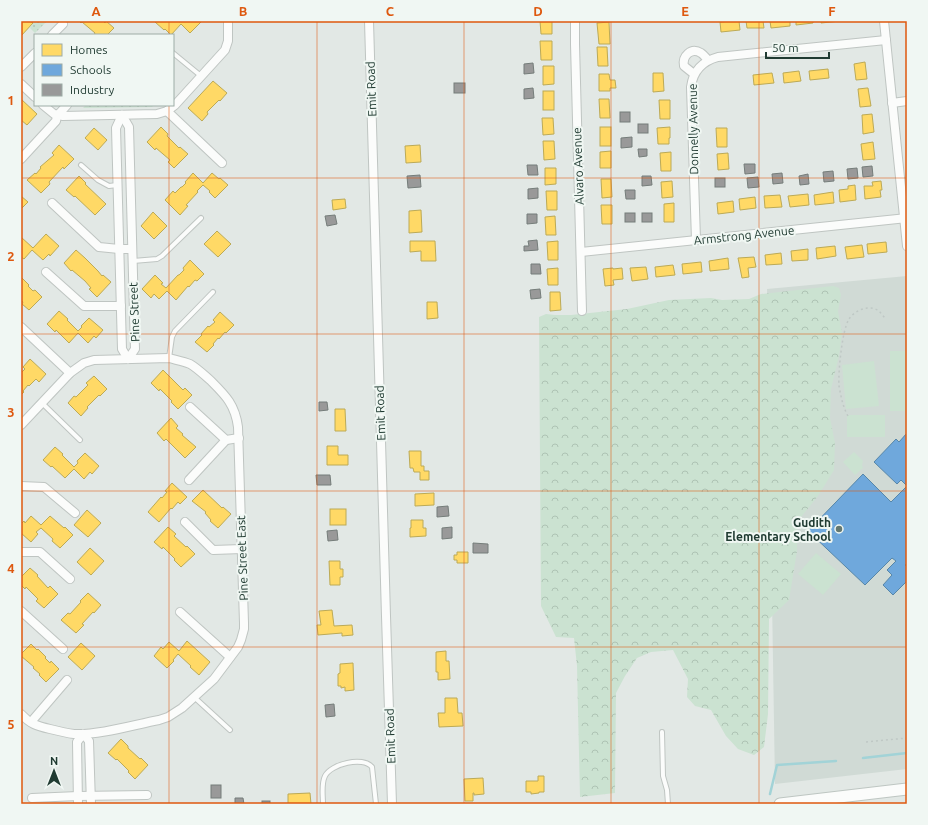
<svg xmlns="http://www.w3.org/2000/svg" width="928" height="825" font-family="Ubuntu,sans-serif">
	<style>
		.built { fill: #d0dad5 }
		.grass { fill: url(#grass-dots) }
		.forest { fill: url(#forest-crowns) }
		.park { fill: #cbe2d1 }
		.homes { fill: #ffd966; stroke: #bcaa56 }
		.schools { fill: #6fa8dc; stroke: #5787a9 }
		.industry { fill: #999; stroke: #757d7a }
		.lines { fill: none; stroke-linecap: round; stroke-linejoin: round }
		.stream { stroke: #a2d3d7; stroke-width: 2.5 }
		.service-casing { stroke: #bfc5c2; stroke-width: 6 }
		.minor-casing { stroke: #bfc5c2; stroke-width: 10 }
		.secondary-casing { stroke: #bec6c2; stroke-width: 13 }
		.path { stroke: #bfc8c5; stroke-width: 1.5; stroke-dasharray: 2 3; stroke-linecap: butt }
		.service { stroke: #fbfcfb; stroke-width: 4 }
		.minor { stroke: #fbfcfb; stroke-width: 8 }
		.secondary { stroke: #fbfcfb; stroke-width: 11 }
		.grid { fill: none; stroke: #de580e; stroke-width: 1; stroke-opacity: 0.55 }
		.poi-dot { fill: #647871; stroke: #f0f7f3; stroke-width: 1.5 }
		.labels { text-anchor: middle; dominant-baseline: central; stroke-width: 4; stroke-linejoin: round; paint-order: stroke }
		.street-label { font-size: 12px; fill: #203b32; stroke: #f0f7f3 }
		.poi-label { font-size: 12px; font-weight: bold; fill: #203b32; stroke: #f0f7f3; text-anchor: end }
		.neatline { fill: none; stroke: #de580e; stroke-width: 1.5 }
		.grid-label { font-size: 13px; text-anchor: middle; font-weight: bold; fill: #de580e }
	</style>
	<defs>
		<pattern id="grass-dots" width="8" height="8" patternUnits="userSpaceOnUse"><rect width="8" height="8" fill="#cbe2d1"/><path d="M2 2h.1M6 6h.1" fill="none" stroke="#aec3b4" stroke-width="1.8" stroke-linecap="round"/></pattern>
		<pattern id="forest-crowns" width="20" height="18" patternUnits="userSpaceOnUse"><rect width="20" height="18" fill="#cbe2d1"/><path d="M2 6a3 3 0 1 1 6 0M12 15a3 3 0 1 1 6 0" fill="none" stroke="#aec3b4"/></pattern>
	</defs>
	<rect width="100%" height="100%" fill="#e2e8e5"/>
	<polygon class="built" points="907,276 907,769 775,784 767,289"/>
	<g class="grass">
		<polygon points="31,21 47,21 35,33 30,28 33,24"/>
		<polygon points="86,105 151,105 153,107 83,108"/>
	</g>
	<polygon class="forest" points="833,286 839,288 841,295 838,311 842,333 839,356 831,389 830,418 835,443 834,470 818,496 797,522 797,551 789,600 769,619 768,714 764,747 754,755 738,749 726,736 711,710 695,706 687,697 688,679 673,650 651,652 637,658 625,676 616,693 615,793 580,797 577,666 574,638 556,637 541,606 539,317 546,314 555,315 571,315 627,309 669,300 711,298 722,300 749,299 761,294"/>
	<g class="park">
		<rect x="890" y="351" width="17" height="60"/>
		<polygon points="874,361 879,406 846,409 842,365"/>
		<rect x="847" y="415" width="38" height="22"/>
		<polygon points="854,452 863,461 862,465 863,468 855,475 843,462"/>
		<polygon points="816,553 841,574 823,595 798,574"/>
	</g>
	<g class="homes">
		<polygon points="21,21 30,21 33,23 21,36"/>
		<polygon points="79,21 103,21 105,23 106,21 114,28 107,35 94,35 95,33 82,22 81,23"/>
		<polygon points="156,21 178,21 180,22 181,21 202,21 190,33 181,24 171,35 165,29 164,30 155,22"/>
		<polygon points="540,21 552,21 552,34 541,34"/>
		<polygon points="731,21 739,21 740,30 721,32 720,22"/>
		<polygon points="746,21 763,21 764,28 747,28"/>
		<polygon points="770,21 790,21 790,26 771,28"/>
		<polygon points="796,21 813,21 813,23 796,25"/>
		<polygon points="821,21 840,21 821,23"/>
		<polygon points="609,22 610,44 599,44 597,23"/>
		<polygon points="540,41 552,41 552,60 541,60"/>
		<polygon points="597,47 607,47 608,66 598,66"/>
		<polygon points="865,62 867,79 856,80 854,64"/>
		<polygon points="543,66 554,66 554,84 543,85"/>
		<polygon points="828,69 829,78 810,80 809,71"/>
		<polygon points="799,71 801,81 784,83 783,73"/>
		<polygon points="653,73 663,73 664,91 653,92"/>
		<polygon points="772,73 774,83 754,85 753,75"/>
		<polygon points="599,74 609,74 610,80 615,80 616,88 610,88 610,91 599,91"/>
		<polygon points="213,81 227,93 220,101 219,100 207,112 208,114 202,121 188,108"/>
		<polygon points="867,88 868,88 871,106 860,107 858,89"/>
		<rect x="543" y="91" width="11" height="19"/>
		<polygon points="21,99 37,114 27,125 21,120"/>
		<polygon points="599,99 609,99 610,118 600,118"/>
		<polygon points="659,100 670,100 670,119 660,119"/>
		<polygon points="872,114 874,132 863,134 862,115"/>
		<polygon points="542,118 553,118 554,134 543,135"/>
		<polygon points="161,127 168,134 167,136 179,148 180,147 188,154 174,168 168,162 170,160 156,148 155,150 147,142"/>
		<rect x="600" y="127" width="11" height="19"/>
		<polygon points="670,127 670,138 669,138 669,144 658,144 657,128"/>
		<polygon points="94,128 107,140 98,150 85,138"/>
		<polygon points="716,128 727,128 727,147 717,147"/>
		<polygon points="543,141 554,141 555,159 544,160"/>
		<polygon points="873,142 875,159 863,160 861,144"/>
		<polygon points="59,145 74,159 64,169 63,167 49,182 50,184 41,193 27,180 35,173 36,174 41,168 40,167 54,155 52,153"/>
		<polygon points="420,145 421,162 406,163 405,146"/>
		<polygon points="611,151 611,168 600,168 600,152"/>
		<polygon points="671,152 671,171 661,171 660,153"/>
		<polygon points="728,153 729,169 718,170 717,154"/>
		<polygon points="545,168 556,168 556,184 545,185"/>
		<polygon points="193,173 203,183 212,173 219,179 220,178 228,185 215,198 209,192 210,191 203,185 197,191 198,192 186,205 188,206 180,215 165,200 173,191 175,193 181,187 182,187 186,183 185,182"/>
		<polygon points="79,176 86,183 85,184 106,204 95,215 75,196 74,197 66,190"/>
		<polygon points="601,179 611,179 612,197 602,198"/>
		<polygon points="672,181 673,197 662,198 661,182"/>
		<polygon points="881,181 882,190 880,190 881,197 865,199 864,186 873,186 872,182"/>
		<polygon points="855,185 856,200 840,202 839,190 848,189 848,186"/>
		<polygon points="546,191 557,191 557,210 547,210"/>
		<polygon points="833,192 834,203 815,205 814,195"/>
		<polygon points="808,194 809,205 790,207 788,196"/>
		<polygon points="780,195 782,207 765,208 764,196"/>
		<polygon points="21,196 28,202 21,209"/>
		<polygon points="755,197 756,208 740,210 739,199"/>
		<polygon points="345,199 346,208 333,210 332,200"/>
		<polygon points="733,201 734,212 718,214 717,203"/>
		<polygon points="674,203 674,222 664,222 664,204"/>
		<polygon points="601,205 612,205 612,224 602,224"/>
		<polygon points="421,210 422,232 409,233 409,211"/>
		<polygon points="153,212 167,226 154,239 141,226"/>
		<polygon points="555,216 556,235 546,235 545,217"/>
		<polygon points="217,231 231,244 218,257 204,244"/>
		<polygon points="46,234 59,246 50,256 49,254 43,260 32,250 24,259 21,257 21,237 33,248"/>
		<polygon points="410,241 435,241 436,261 421,261 421,251 410,252"/>
		<polygon points="558,241 558,260 548,260 547,242"/>
		<polygon points="886,242 887,252 868,254 867,244"/>
		<polygon points="862,245 864,257 847,259 845,247"/>
		<polygon points="835,246 836,256 817,259 816,248"/>
		<polygon points="808,249 808,260 792,261 791,251"/>
		<polygon points="76,250 85,258 98,271 102,276 103,275 111,282 97,297 89,289 91,288 85,281 72,270 71,271 64,263"/>
		<polygon points="781,253 782,264 766,265 765,255"/>
		<polygon points="754,257 756,267 748,268 749,277 742,278 738,258"/>
		<polygon points="728,258 729,269 710,271 709,261"/>
		<polygon points="190,260 204,274 197,281 195,280 189,287 188,286 176,300 167,291 159,299 154,294 151,298 142,289 155,275 163,283 161,284 166,288 178,275 179,275 184,270 183,268"/>
		<polygon points="701,262 702,272 683,274 682,264"/>
		<polygon points="673,265 675,275 656,277 655,267"/>
		<polygon points="646,267 648,279 632,281 630,268"/>
		<polygon points="558,268 558,285 548,285 547,269"/>
		<polygon points="613,268 613,269 622,268 623,279 613,280 614,285 605,286 603,269"/>
		<polygon points="21,277 29,285 28,286 33,291 35,290 42,297 29,310 22,304 23,302 21,300"/>
		<polygon points="550,292 560,292 561,310 550,311"/>
		<polygon points="427,302 437,302 438,318 427,319"/>
		<polygon points="59,311 68,319 67,320 78,331 82,327 81,326 89,318 103,330 96,338 94,336 88,343 78,333 69,343 56,330 55,332 47,324"/>
		<polygon points="220,312 234,325 226,333 225,332 219,339 218,338 213,344 214,345 207,352 195,342 202,335 201,334 208,326 209,327 215,322 213,320"/>
		<polygon points="30,359 46,374 39,382 36,379 29,386 28,385 23,391 24,392 21,395 21,373 25,369 23,367"/>
		<polygon points="163,370 183,390 185,388 192,395 178,409 171,402 172,401 160,389 159,391 151,383"/>
		<polygon points="94,376 107,389 100,396 99,395 87,407 88,408 81,416 68,403 74,396 76,397 88,385 86,383"/>
		<polygon points="335,409 345,409 346,431 335,431"/>
		<polygon points="171,418 178,426 176,428 183,434 182,435 196,447 185,458 166,439 164,441 157,433"/>
		<polygon points="327,446 338,446 338,455 348,455 348,465 327,465"/>
		<polygon points="55,447 63,454 62,455 74,467 78,463 77,461 85,453 99,466 92,474 90,472 84,479 74,469 65,478 52,466 51,467 43,460"/>
		<polygon points="409,451 421,451 421,466 424,466 424,471 429,471 429,480 420,480 420,472 414,472 413,468 410,468"/>
		<polygon points="172,483 187,497 180,504 178,502 172,509 171,508 159,522 148,512 161,497 162,498 167,492 165,491"/>
		<polygon points="203,490 222,508 223,507 231,514 218,528 210,521 211,520 205,513 206,512 192,501"/>
		<polygon points="434,493 434,505 415,506 415,494"/>
		<rect x="330" y="509" width="16" height="16"/>
		<polygon points="87,510 101,523 88,537 74,525"/>
		<polygon points="31,516 41,525 50,516 64,528 65,527 73,535 60,548 52,541 53,539 41,528 36,532 38,534 31,542 21,533 21,524 24,521 25,523"/>
		<polygon points="411,520 423,520 423,528 426,528 426,536 410,537 410,528 411,528"/>
		<polygon points="168,527 176,534 174,536 186,547 187,546 195,554 181,567 174,560 175,559 163,547 162,549 154,542"/>
		<polygon points="90,548 104,561 91,575 77,562"/>
		<polygon points="457,552 468,552 468,563 457,563 457,560 454,560 454,555 457,555"/>
		<polygon points="329,561 340,561 340,569 343,569 343,577 340,577 340,585 330,585"/>
		<polygon points="30,568 38,575 37,576 48,588 50,586 58,594 44,608 36,601 38,599 26,587 25,589 21,585 21,577"/>
		<polygon points="88,593 101,605 94,613 93,612 82,624 84,625 76,633 61,620 68,613 70,614 81,602 80,601"/>
		<polygon points="332,610 334,626 352,625 353,635 342,636 342,633 318,635 317,625 321,625 319,611"/>
		<polygon points="187,641 210,662 199,675 190,667 191,666 178,654 173,660 174,661 167,668 154,656 161,647 163,649 169,642 179,651"/>
		<polygon points="81,643 95,656 82,670 68,657"/>
		<polygon points="31,644 37,650 38,649 46,657 45,658 50,663 51,661 59,669 46,682 39,675 40,674 33,668 34,667 21,656 21,654"/>
		<polygon points="446,651 446,661 449,661 450,679 438,680 438,672 436,672 436,652"/>
		<polygon points="353,663 354,690 345,691 345,687 341,688 341,686 338,686 338,674 340,673 340,664"/>
		<polygon points="445,698 457,698 458,713 462,713 463,726 439,727 438,713 445,713"/>
		<polygon points="121,739 128,746 128,748 140,759 141,758 148,765 135,779 128,772 129,771 117,759 116,760 108,753"/>
		<polygon points="538,776 544,776 544,792 539,792 539,793 531,794 531,792 526,792 526,781 538,781"/>
		<polygon points="483,778 484,794 474,795 474,793 473,793 473,801 465,801 464,779"/>
		<polygon points="310,793 311,804 288,804 288,794"/>
	</g>
	<polygon class="schools" points="907,433 907,563 905,565 907,567 907,581 893,595 883,585 892,575 887,570 896,561 892,558 865,585 808,531 863,474 891,502 907,486 901,480 897,484 874,462 896,439 899,442"/>
	<g class="industry">
		<polygon points="533,63 534,73 524,74 524,64"/>
		<rect x="454" y="83" width="11" height="10"/>
		<polygon points="533,88 534,98 524,99 524,89"/>
		<rect x="620" y="112" width="10" height="10"/>
		<rect x="638" y="124" width="10" height="9"/>
		<polygon points="632,137 632,147 621,148 621,138"/>
		<polygon points="638,149 647,149 647,156 639,157"/>
		<polygon points="744,164 755,164 755,173 745,174"/>
		<polygon points="527,165 537,165 538,175 528,175"/>
		<polygon points="872,166 873,176 863,177 862,167"/>
		<polygon points="857,168 858,178 848,179 847,169"/>
		<polygon points="833,171 834,181 824,182 823,172"/>
		<polygon points="782,173 783,183 773,184 772,174"/>
		<polygon points="808,174 809,184 800,185 799,176"/>
		<polygon points="420,175 421,187 408,188 407,176"/>
		<polygon points="642,176 651,176 652,185 642,186"/>
		<polygon points="758,177 759,187 748,188 747,178"/>
		<rect x="715" y="178" width="10" height="9"/>
		<polygon points="538,188 538,198 528,199 528,189"/>
		<polygon points="625,190 635,190 635,199 626,199"/>
		<rect x="625" y="213" width="10" height="9"/>
		<rect x="642" y="213" width="10" height="9"/>
		<polygon points="527,214 537,214 537,223 527,224"/>
		<polygon points="335,215 337,224 327,226 325,216"/>
		<polygon points="537,240 538,250 524,251 524,246 529,246 528,241"/>
		<polygon points="531,264 540,264 541,274 531,274"/>
		<polygon points="540,289 541,298 531,299 530,290"/>
		<polygon points="319,402 327,402 328,410 319,411"/>
		<polygon points="316,475 330,475 331,485 317,485"/>
		<polygon points="448,506 449,516 437,517 437,507"/>
		<polygon points="452,527 452,538 442,539 442,528"/>
		<polygon points="337,530 338,540 328,541 327,531"/>
		<polygon points="473,543 488,544 488,553 473,553"/>
		<polygon points="334,704 335,716 326,717 325,705"/>
		<rect x="211" y="785" width="10" height="13"/>
		<polygon points="235,798 243,798 244,804 235,804"/>
		<rect x="262" y="801" width="8" height="3"/>
	</g>
	<g class="lines">
		<g class="stream">
			<polyline points="863,758 907,753"/>
			<polyline points="770,794 777,765 836,761"/>
		</g>
		<defs>
			<g id="service">
				<polyline points="173,53 201,76"/>
				<polyline points="81,165 98,180 109,186 117,185"/>
				<polyline points="133,261 157,259 162,256 201,218"/>
				<polyline points="169,358 172,337 175,331 213,292"/>
				<polyline points="42,403 80,440"/>
				<polyline points="194,697 230,730"/>
				<polyline points="662,732 663,776 667,790 668,804"/>
				<path d="M323,804C323,795 321,784 325,776C331,764 363,756 372,767L376,804"/>
			</g>
			<g id="minor">
				<polyline points="369,21 386,616 392,804"/>
				<polyline points="575,21 575,44 582,311"/>
				<polyline points="884,21 907,246"/>
				<polyline points="52,35 63,24"/>
				<polyline points="21,67 35,53"/>
				<path d="M694,74L684,66C682,56 691,47 701,53C704,55 706,58 708,60"/>
				<polyline points="21,84 35,97"/>
				<polyline points="892,103 907,101"/>
				<polyline points="43,105 54,114 63,116 157,114 167,111 175,105 225,50 228,41 228,21"/>
				<polyline points="167,111 222,163"/>
				<polyline points="122,115 129,127 135,349 128,359"/>
				<polyline points="122,115 116,128 122,349 128,359"/>
				<polyline points="21,159 56,121 57,116 67,105"/>
				<polyline points="52,203 99,247 119,249 132,249"/>
				<path d="M696,240L691,87C693,71 703,61 718,57L886,40"/>
				<polyline points="581,252 907,218"/>
				<polyline points="46,272 84,306 121,306"/>
				<polyline points="21,327 70,373"/>
				<polyline points="190,407 226,440 239,438"/>
				<path d="M21,425L70,373L84,363L94,360L169,358C176,360 183,361 190,364C197,368 203,374 210,380C225,395 235,404 238,427L244,623V629L241,640L238,647L214,679L182,708L168,717L159,720C133,725 100,735 74,734C66,733 58,731 50,729C37,726 30,724 21,714"/>
				<polyline points="189,480 226,440"/>
				<polyline points="21,486 44,487 75,513"/>
				<polyline points="185,522 213,550 242,549"/>
				<polyline points="21,552 40,552 70,579"/>
				<polyline points="21,611 63,649"/>
				<polyline points="180,612 230,657"/>
				<polyline points="31,722 67,680"/>
				<polyline points="83,734 89,741 91,804"/>
				<polyline points="32,798 78,796 147,795"/>
				<polyline points="78,804 77,742 83,734"/>
			</g>
			<polyline id="secondary" points="780,804 907,789"/>
		</defs>
		<use href="#service" class="service-casing"/>
		<use href="#minor" class="minor-casing"/>
		<use href="#secondary" class="secondary-casing"/>
		<g class="path">
			<path d="M848,416C843,407 841,397 839,386C838,373 842,330 849,319C855,310 869,304 879,311C881,313 883,316 885,318"/>
			<polyline points="866,742 907,738"/>
		</g>
		<use href="#service" class="service"/>
		<use href="#minor" class="minor"/>
		<use href="#secondary" class="secondary"/>
	</g>
	<path class="grid" d="M169,21V35M317,21V804M464,21V804M611,21V804M759,21V804M169,105V804M21,178H907M21,334H907M21,491H907M21,647H907"/>
	<circle class="poi-dot" cx="839" cy="529" r="4"/>
	<g class="labels">
		<g class="street-label">
			<text transform="translate(371 89) rotate(-92)">Emit Road</text>
			<text transform="translate(693 129) rotate(-91)">Donnelly Avenue</text>
			<text transform="translate(578 166) rotate(-92)">Alvaro Avenue</text>
			<text transform="translate(744 235) rotate(-6)">Armstrong Avenue</text>
			<text transform="translate(134 312) rotate(-92)">Pine Street</text>
			<text transform="translate(380 413) rotate(-92)">Emit Road</text>
			<text transform="translate(242 558) rotate(-92)">Pine Street East</text>
			<text transform="translate(390 736) rotate(-92)">Emit Road</text>
		</g>
		<g class="poi-label">
			<text x="831" y="522">Gudith<tspan x="831" dy="14">Elementary School</tspan></text>
		</g>
	</g>
	<rect width="928" height="825" fill="none" stroke="#f0f7f3" stroke-width="44"/>
	<rect x="34" y="34" width="140" height="72" fill="#f0f7f3" stroke="#9daca6"/>
	<rect x="42" y="44" width="20" height="12" fill="#ffd966" stroke="#9daca6"/>
	<text x="70" y="54" font-size="12" fill="#203b32">Homes</text>
	<rect x="42" y="64" width="20" height="12" fill="#6fa8dc" stroke="#9daca6"/>
	<text x="70" y="74" font-size="12" fill="#203b32">Schools</text>
	<rect x="42" y="84" width="20" height="12" fill="#999999" stroke="#9daca6"/>
	<text x="70" y="94" font-size="12" fill="#203b32">Industry</text>
	<g transform="translate(54 771)" stroke="#f0f7f3" stroke-width="3" paint-order="stroke">
	<path d="M0-3L7 15L0 10L-7 15Z" fill="#203b32"/>
	<text y="-6" font-size="11" font-weight="bold" text-anchor="middle" fill="#203b32">N</text>
	</g>
	<path d="M766 52v6h63v-6" fill="none" stroke="#203b32" stroke-width="2"/>
	<text x="772" y="52" font-size="12" fill="#203b32" stroke="#f0f7f3" stroke-width="3" paint-order="stroke">50 m</text>
	<rect x="22" y="22" width="884" height="781" class="neatline"/>
	<g class="grid-label">
		<text x="96" y="16">A</text>
		<text x="243" y="16">B</text>
		<text x="390" y="16">C</text>
		<text x="538" y="16">D</text>
		<text x="685" y="16">E</text>
		<text x="832" y="16">F</text>
		<text x="11" y="105">1</text>
		<text x="11" y="261">2</text>
		<text x="11" y="417">3</text>
		<text x="11" y="573">4</text>
		<text x="11" y="729">5</text>
	</g>
</svg>
